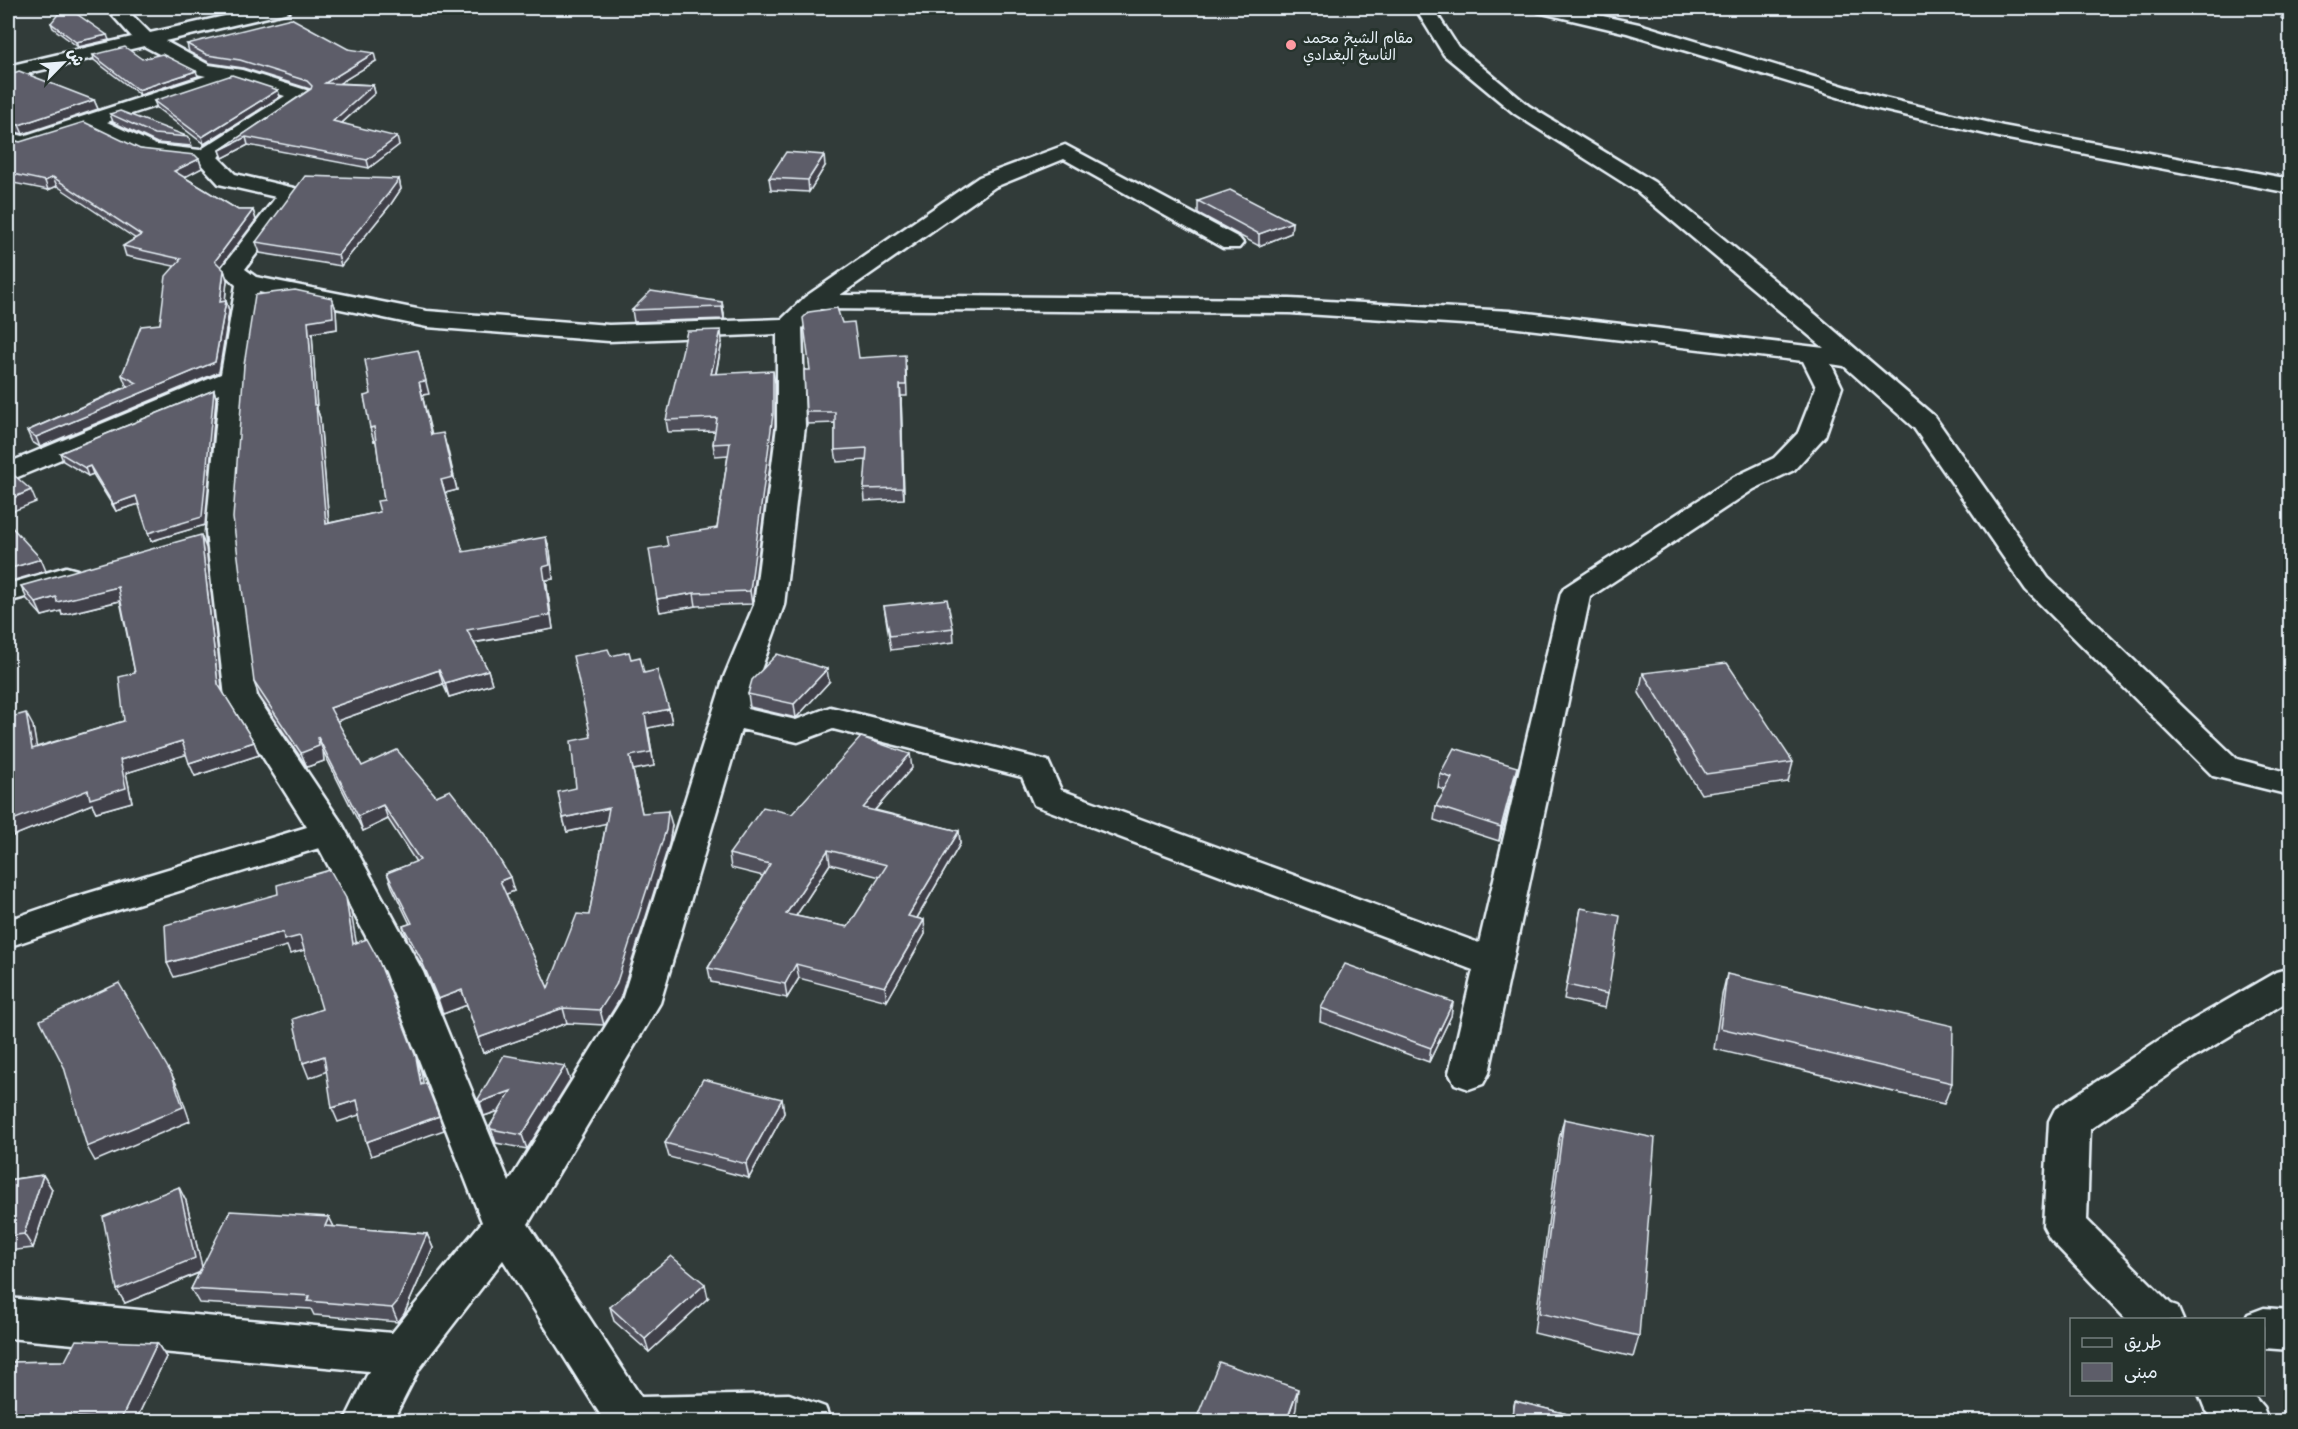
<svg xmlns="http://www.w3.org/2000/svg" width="2298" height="1429" font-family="'Playpen Sans','Playpen Sans Arabic',sans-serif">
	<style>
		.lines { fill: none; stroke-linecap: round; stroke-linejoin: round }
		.street-casing { stroke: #e8f1f8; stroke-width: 5 }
		.street { fill: #26332d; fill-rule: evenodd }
		.wall { fill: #50505a; stroke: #e8f1f8; stroke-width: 1.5; fill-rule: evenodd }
		.shaded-wall { fill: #41414a; stroke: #e8f1f8; stroke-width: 1.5 }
		.building { fill: #5d5d69; stroke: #e8f1f8; stroke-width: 1.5; fill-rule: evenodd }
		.poi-dot { fill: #ff9aa2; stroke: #26332d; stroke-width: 2 }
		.labels { text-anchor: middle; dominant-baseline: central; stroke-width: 6; stroke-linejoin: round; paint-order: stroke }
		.far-poi-label { font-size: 15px; fill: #e8f1f8; stroke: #26332d; text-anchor: start }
	</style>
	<rect width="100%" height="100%" fill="#313b39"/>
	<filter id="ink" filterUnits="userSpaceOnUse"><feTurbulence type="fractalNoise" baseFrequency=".0167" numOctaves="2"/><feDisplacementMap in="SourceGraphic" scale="12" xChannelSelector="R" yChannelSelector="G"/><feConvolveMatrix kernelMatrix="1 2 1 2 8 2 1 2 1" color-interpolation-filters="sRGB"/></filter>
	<g filter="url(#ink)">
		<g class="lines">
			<defs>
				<g id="street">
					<path d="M106,8H125L150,33L260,8H291L289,12L165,41L209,65L242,70L309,91L312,95L218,157L235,174L298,189L301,194L245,269L256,277L427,311L609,325L782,319L805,297L979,177L1065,145L1239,238L1243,243L1239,248H1223L1064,159L995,187L840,295L1290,299L1510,311L1824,348L1638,192L1515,114L1444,55L1415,8H1433L1458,47L1529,106L1654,182L1808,308L1934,416L2048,578L2237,759L2290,773V795L2213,776L2026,590L1914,428L1844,366L1831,364L1842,387L1825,436L1794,470L1754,489L1590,597L1489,1073L1483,1084L1469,1089L1455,1084L1449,1073L1473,970L1034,805L1022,777L833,729L798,742L741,729L660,1003L528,1224L641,1397L789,1394L825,1407L831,1422H605L503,1260L419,1369L392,1422H344L369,1371L8,1338V1298L392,1333L482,1222L385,972L319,848L95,917L8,947V920L69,899L307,827L225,697L206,532L219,394L8,481V463L221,374L236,285L220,270L276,197L219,184L198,161L144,156L87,129L23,149L8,145V132L23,136L206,76L197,74L144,46L8,78V66L132,37ZM234,80L285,96L200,150L156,145L107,122ZM259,292L427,327L609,341L777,334V426L754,605L724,677L622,1000L509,1182L423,972L342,824L257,697L236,532L246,378ZM820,309L1290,313L1510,327L1803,361L1816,387L1798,433L1774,458L1734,477L1565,587L1561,593L1479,943L1061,790L1048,761L830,707L796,720L747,709L784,605L805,426L802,328Z"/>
					<polygon points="1536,8 1567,8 1639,24 1880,97 2003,126 2290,179 2290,193 2003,138 1874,108 1627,33 1538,12"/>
					<polygon points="66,567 77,570 81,576 77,582 8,602 8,584"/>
					<polygon points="2290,968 2290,1000 2193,1058 2090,1129 2087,1220 2171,1304 2177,1306 2183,1320 2127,1320 2050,1239 2043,1226 2049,1121 2055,1109 2165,1036 2276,972"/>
					<polygon points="2264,1308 2290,1310 2290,1350 2264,1348 2264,1320 2245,1320 2248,1314"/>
					<polygon points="2199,1394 2252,1394 2263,1407 2269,1422 2216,1422 2205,1409"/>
				</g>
			</defs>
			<use href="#street" class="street-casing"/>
			<use href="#street" class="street"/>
		</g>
		<g class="wall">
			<polygon points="2285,8 2290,8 2290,27 2281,18"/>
			<polygon points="51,23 109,40 78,47 53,28"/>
			<polygon points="187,44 348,49 376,61 339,83 373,85 375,93 342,123 399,145 369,168 248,145 223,158 220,150 310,89 243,68 210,63 189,52"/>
			<polygon points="93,55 198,76 140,95 94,60"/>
			<polygon points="8,75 94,100 98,109 23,134 8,130"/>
			<polygon points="280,97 204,144 157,108 154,101"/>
			<polygon points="110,114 189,137 192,146 157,143 113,122"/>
			<polygon points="8,139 20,142 140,149 199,159 202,168 184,177 238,210 253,210 256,220 220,267 224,270 227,280 225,301 226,301 229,311 219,372 40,447 32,442 27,431 128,386 126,385 122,375 160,324 174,266 126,256 123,246 136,239 57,186 48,190 8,182"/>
			<polygon points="825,166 809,192 771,190 769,178"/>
			<polygon points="399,179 401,189 391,204 341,266 260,253 256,242"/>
			<polygon points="1198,201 1292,222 1291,233 1259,246 1198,213"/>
			<polygon points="332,298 336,310 337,329 312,333 317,409 320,418 329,523 380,512 384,500 376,441 374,441 364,396 429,394 422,395 431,435 447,446 457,490 445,493 463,552 550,551 553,579 546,580 553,629 474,643 488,670 492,684 449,697 443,684 337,721 362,766 514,891 506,894 548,988 589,915 606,823 567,832 563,818 576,788 591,737 611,656 631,659 644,673 669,709 672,723 648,728 654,766 633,770 642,813 672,825 669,844 620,999 604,1025 567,1023 483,1053 467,1005 443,1014 425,971 408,941 403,926 410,924 392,887 387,873 416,862 388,819 363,831 323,751 324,761 307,767 259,696 254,682 244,365"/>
			<polygon points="722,302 724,314 724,319 634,322 632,310"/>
			<polygon points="842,323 859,358 906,366 907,396 901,396 904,499 865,501 864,489 867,460 837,462 835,450 835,423 807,424 806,412 810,370"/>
			<polygon points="722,342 716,374 775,383 775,426 752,604 696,606 660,612 657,599 668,546 717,528 728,455 715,456 713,444 715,431 668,432 666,420"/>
			<polygon points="214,390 216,398 205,525 151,541 139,504 116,511 93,474 88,476 63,461 60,453"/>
			<polygon points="206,548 222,691 254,742 259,755 195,776 187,754 126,773 132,802 96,812 92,804 8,838 33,726 36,747 124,721 135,673 120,601 62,615 61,611 42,616 27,599 21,586"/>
			<polygon points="884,606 953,628 954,642 891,650"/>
			<polygon points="1643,673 1793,762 1788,782 1701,794 1639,693"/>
			<polygon points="829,682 796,718 750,707 748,694"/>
			<polygon points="1517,767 1515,781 1499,841 1434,820 1436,806 1445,790 1438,788 1440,774"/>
			<path d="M912,768L875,810L959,831L960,844L917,918L924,920L925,934L887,1001L799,978L787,998L711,982L708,968L763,876L731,868L729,854L792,814ZM830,864L880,877L848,927L796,916Z"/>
			<polygon points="1581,908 1608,994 1605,1008 1564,999"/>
			<polygon points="1727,974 1952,1083 1944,1104 1714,1049 1722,995"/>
			<polygon points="1453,1002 1451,1016 1429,1062 1320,1022 1321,1008"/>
			<polygon points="570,1080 527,1149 496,1143 490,1126 499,1111 484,1116 478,1099"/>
			<polygon points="782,1099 784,1113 749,1178 669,1157 665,1143"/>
			<polygon points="1564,1119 1639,1336 1633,1357 1534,1333 1559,1139"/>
			<polygon points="43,1175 52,1189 33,1248 8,1251 8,1180"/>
			<polygon points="186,1201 202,1267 329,1217 334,1227 427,1234 433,1248 404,1314 398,1322 314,1315 311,1309 199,1303 191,1289 199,1273 125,1303"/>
			<polygon points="708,1298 649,1352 614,1321 610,1307"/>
			<polygon points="157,1343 166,1357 135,1422 8,1422 8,1362 65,1361"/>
			<polygon points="1515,1401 1600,1422 1510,1422"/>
		</g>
		<g class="shaded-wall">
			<polygon points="107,35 109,40 78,47 76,42"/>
			<polygon points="374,53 376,61 327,91 325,83"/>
			<polygon points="196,71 198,76 140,95 138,90"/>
			<polygon points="373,85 375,93 335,129 333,121"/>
			<polygon points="278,90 280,97 204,144 202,137"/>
			<polygon points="94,100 98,109 23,134 19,125"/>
			<polygon points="246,137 248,145 223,158 220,150"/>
			<polygon points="397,137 399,145 369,168 367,160"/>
			<polygon points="824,155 825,166 809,192 808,180"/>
			<polygon points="199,159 202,168 178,181 174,171"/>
			<polygon points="53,177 57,186 48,190 45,181"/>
			<polygon points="399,179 401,189 391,204 341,266 338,255"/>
			<polygon points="253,210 256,220 218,270 215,261"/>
			<polygon points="1292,222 1291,233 1259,246 1259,234"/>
			<polygon points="224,270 227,280 224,312 220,302"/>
			<polygon points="332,298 336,310 337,329 312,333 317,409 320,418 330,537 326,524 314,405 308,321"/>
			<polygon points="226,301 229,311 219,372 40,447 36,437 215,362"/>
			<polygon points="722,302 724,314 724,319 722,307"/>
			<polygon points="721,330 722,342 713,386 711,374"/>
			<polygon points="418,350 429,394 422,395 435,448 419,382"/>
			<polygon points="773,371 775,383 775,426 752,604 750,591"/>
			<polygon points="900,385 901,396 904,499 903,488"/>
			<polygon points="214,390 216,398 205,525 151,541 148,533"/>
			<polygon points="374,427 378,440 374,441 370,428"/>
			<polygon points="443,433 457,490 445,493 441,480"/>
			<polygon points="90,466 93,474 88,476 85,468"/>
			<polygon points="31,490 36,502 8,513 8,500"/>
			<polygon points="136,496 139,504 116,511 113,504"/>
			<polygon points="201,535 206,548 223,697 218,684"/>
			<polygon points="546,537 550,551 553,579 546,580 553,629 471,643 467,630 543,567"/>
			<polygon points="41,559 46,571 11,581 8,573 8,569"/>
			<polygon points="118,587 123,600 62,615 61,611 42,616 36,603 56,597"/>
			<polygon points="694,593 696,606 660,612 657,599"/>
			<polygon points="827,669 829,682 796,718 794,704"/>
			<polygon points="439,670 443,684 334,722 330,708"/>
			<polygon points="488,670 492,684 449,697 445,683"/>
			<polygon points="669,709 672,723 648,728 654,766 633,770 630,756 645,714"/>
			<polygon points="26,713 33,726 39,762 32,749"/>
			<polygon points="318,737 323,751 324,761 307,767 301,753"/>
			<polygon points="182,741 188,754 126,773 132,802 96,812 92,804 8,838 8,822 120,760"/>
			<polygon points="254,742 259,755 195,776 189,763"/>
			<polygon points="910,754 912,768 865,821 863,808"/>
			<polygon points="1517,767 1515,781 1499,841 1501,827"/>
			<polygon points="383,805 388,819 363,831 358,816"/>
			<polygon points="609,808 612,822 567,832 563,818"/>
			<polygon points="668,811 672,825 669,844 620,999 604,1025 600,1010"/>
			<polygon points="959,831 960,844 910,930 908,916"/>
			<polygon points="828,850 830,864 788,928 786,914"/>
			<polygon points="510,877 514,891 504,895 500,881"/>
			<polygon points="346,898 351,912 359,958 353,944"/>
			<polygon points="924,920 925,934 887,1001 885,987"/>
			<polygon points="283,932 300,936 305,950 290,954 287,946 174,977 167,963"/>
			<polygon points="796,964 799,978 787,998 785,984"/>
			<polygon points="462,990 467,1005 443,1014 438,999"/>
			<polygon points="1453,1002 1451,1016 1429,1062 1431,1048"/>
			<polygon points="563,1008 567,1023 483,1053 478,1038"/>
			<polygon points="324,1056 330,1070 309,1078 303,1063"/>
			<polygon points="416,1057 421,1071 426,1099 421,1085"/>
			<polygon points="565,1066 570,1080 527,1149 522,1135"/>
			<polygon points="172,1075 179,1089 190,1121 95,1161 87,1147"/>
			<polygon points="511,1091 516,1105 484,1116 480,1102"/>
			<polygon points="782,1099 784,1113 749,1178 746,1164"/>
			<polygon points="357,1100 362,1114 338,1122 332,1108"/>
			<polygon points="439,1116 444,1130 371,1156 366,1142"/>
			<polygon points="43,1175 52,1189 33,1248 24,1234"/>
			<polygon points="179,1187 186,1201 203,1271 125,1303 117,1290"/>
			<polygon points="329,1217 336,1231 325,1226"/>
			<polygon points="427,1234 433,1248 404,1314 398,1322 392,1308"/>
			<polygon points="705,1284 708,1298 649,1352 645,1339"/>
			<polygon points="157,1343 166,1357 135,1422 122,1422 121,1419"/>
			<polygon points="1298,1389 1296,1409 1292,1422 1286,1422"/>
		</g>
		<g class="building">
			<polygon points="63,8 68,8 107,35 76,42 51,23"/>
			<polygon points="2285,8 2290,8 2290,13"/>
			<polygon points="291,18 348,49 374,53 325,83 373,85 333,121 397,137 367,160 246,137 220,150 311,89 312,86 307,81 240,60 207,55 187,44"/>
			<polygon points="125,47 142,59 162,54 196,71 138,90 93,55"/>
			<polygon points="19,71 94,100 19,125 8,122 8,75"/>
			<polygon points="232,75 278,90 202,137 154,101"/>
			<polygon points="120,111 189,137 154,134 110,114"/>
			<polygon points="84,122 140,149 195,155 199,159 174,171 238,210 253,210 215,261 224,270 220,302 226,301 215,362 36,437 27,431 137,383 122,375 141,326 160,324 166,276 181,259 123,246 141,235 53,177 45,181 8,173 8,139 20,142"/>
			<polygon points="786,152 824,155 808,180 769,178"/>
			<polygon points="305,176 399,179 388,194 338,255 256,242"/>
			<polygon points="1230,190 1292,222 1259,234 1198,201"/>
			<polygon points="295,290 332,298 333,317 308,321 314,405 316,405 326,524 380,512 377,501 384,500 374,427 370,428 364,396 371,394 365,360 418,350 426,381 419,382 431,435 443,433 453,477 441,480 463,552 546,537 550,565 543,567 550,615 467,630 488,670 445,683 439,670 330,708 362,766 397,750 436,796 450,790 485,835 510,877 500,881 548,988 577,914 589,915 609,808 563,818 558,792 576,788 571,741 591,737 573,656 608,649 611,656 629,652 631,659 640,657 644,673 657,670 669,709 645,714 651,752 630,756 642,813 668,811 666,830 616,985 600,1010 563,1008 478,1038 462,990 438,999 420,957 403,926 412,923 387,873 420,860 383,805 358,816 318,737 319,746 301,753 254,682 233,518 244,365 255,295"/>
			<polygon points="651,291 722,302 722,307 632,310"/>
			<polygon points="837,308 842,323 854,322 859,358 905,355 906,385 900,385 903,488 864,489 867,448 835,450 835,412 806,412 804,370 810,370 803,318 809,312"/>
			<polygon points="721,330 711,374 773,371 773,414 750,591 694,593 657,599 649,549 668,546 666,536 717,528 730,443 713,444 717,418 666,420 687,331"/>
			<polygon points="214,390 202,517 148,533 136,496 113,504 90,466 85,468 60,453"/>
			<polygon points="8,470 31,490 8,500"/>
			<polygon points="8,523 41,559 8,569"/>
			<polygon points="201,535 218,684 254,742 189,763 182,741 120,760 126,788 90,799 88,790 8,822 8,718 26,713 32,749 124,721 119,677 135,673 118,587 57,602 56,597 36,603 21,586"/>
			<polygon points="947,599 953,628 890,636 884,606"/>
			<polygon points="777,654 827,669 794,704 748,694 752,680"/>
			<polygon points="1727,663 1793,762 1706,774 1643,673"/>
			<path d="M861,737L910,754L863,808L959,831L908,916L924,920L885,987L796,964L785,984L708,968L770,864L729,854L763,807L792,814ZM828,850L887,865L848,927L786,914Z"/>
			<polygon points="1454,748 1517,767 1501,827 1436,806 1452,778 1440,774"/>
			<polygon points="330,870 346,898 353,944 367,939 378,959 416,1057 421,1085 426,1083 439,1116 366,1142 357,1100 332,1108 324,1056 303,1063 293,1019 322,1009 300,936 284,940 283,932 167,963 165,925 278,894 277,885"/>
			<polygon points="1581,908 1620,916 1608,994 1567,985"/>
			<polygon points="1345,964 1453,1002 1431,1048 1321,1008"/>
			<polygon points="1727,974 1953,1026 1952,1083 1720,1028"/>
			<polygon points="119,983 172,1075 183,1107 87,1147 64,1067 40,1020"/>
			<polygon points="504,1055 565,1066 522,1135 491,1129 490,1126 511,1091 480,1102 478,1099"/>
			<polygon points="703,1079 782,1099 746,1164 665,1143"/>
			<polygon points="1564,1119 1655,1138 1639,1336 1539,1313"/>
			<polygon points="43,1175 24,1234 8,1236 8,1180"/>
			<polygon points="179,1187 195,1258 117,1290 103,1217"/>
			<polygon points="230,1211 329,1217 325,1226 427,1234 398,1301 392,1308 307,1301 310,1296 191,1289"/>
			<polygon points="671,1256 705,1284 645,1339 610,1307"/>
			<polygon points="76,1340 157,1343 121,1419 8,1414 8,1362 65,1361"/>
			<polygon points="1219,1362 1298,1389 1286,1422 1195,1422"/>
			<polygon points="1515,1401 1600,1422 1512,1422"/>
			<polygon points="754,1418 760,1422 752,1422"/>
		</g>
	</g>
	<circle class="poi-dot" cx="1291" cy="45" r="6"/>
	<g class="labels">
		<g class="far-poi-label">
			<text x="1303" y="36">مقام الشيخ محمد<tspan x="1303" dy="17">الناسخ البغدادي</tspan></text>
		</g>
	</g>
	<rect width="2298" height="1429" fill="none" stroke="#26332d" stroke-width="30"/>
	<rect x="15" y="15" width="2268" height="1399" fill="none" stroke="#e8f1f8" stroke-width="2" filter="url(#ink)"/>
	<rect x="2070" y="1318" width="195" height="78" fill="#26332d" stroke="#747f7e" stroke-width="1.5"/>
	<rect x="2082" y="1338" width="30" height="9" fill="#26332d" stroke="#747f7e" stroke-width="1.5"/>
	<text x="2124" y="1348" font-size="18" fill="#e8f1f8">طريق</text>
	<rect x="2082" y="1363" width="30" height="18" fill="#5d5d69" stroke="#747f7e" stroke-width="1.5"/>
	<text x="2124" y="1378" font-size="18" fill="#e8f1f8">مبنى</text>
	<g transform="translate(63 63) rotate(65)" stroke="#26332d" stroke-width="4.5" paint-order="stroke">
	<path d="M0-4.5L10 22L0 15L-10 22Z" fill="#e8f1f8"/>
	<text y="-9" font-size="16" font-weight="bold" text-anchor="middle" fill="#e8f1f8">ش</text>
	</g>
</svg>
